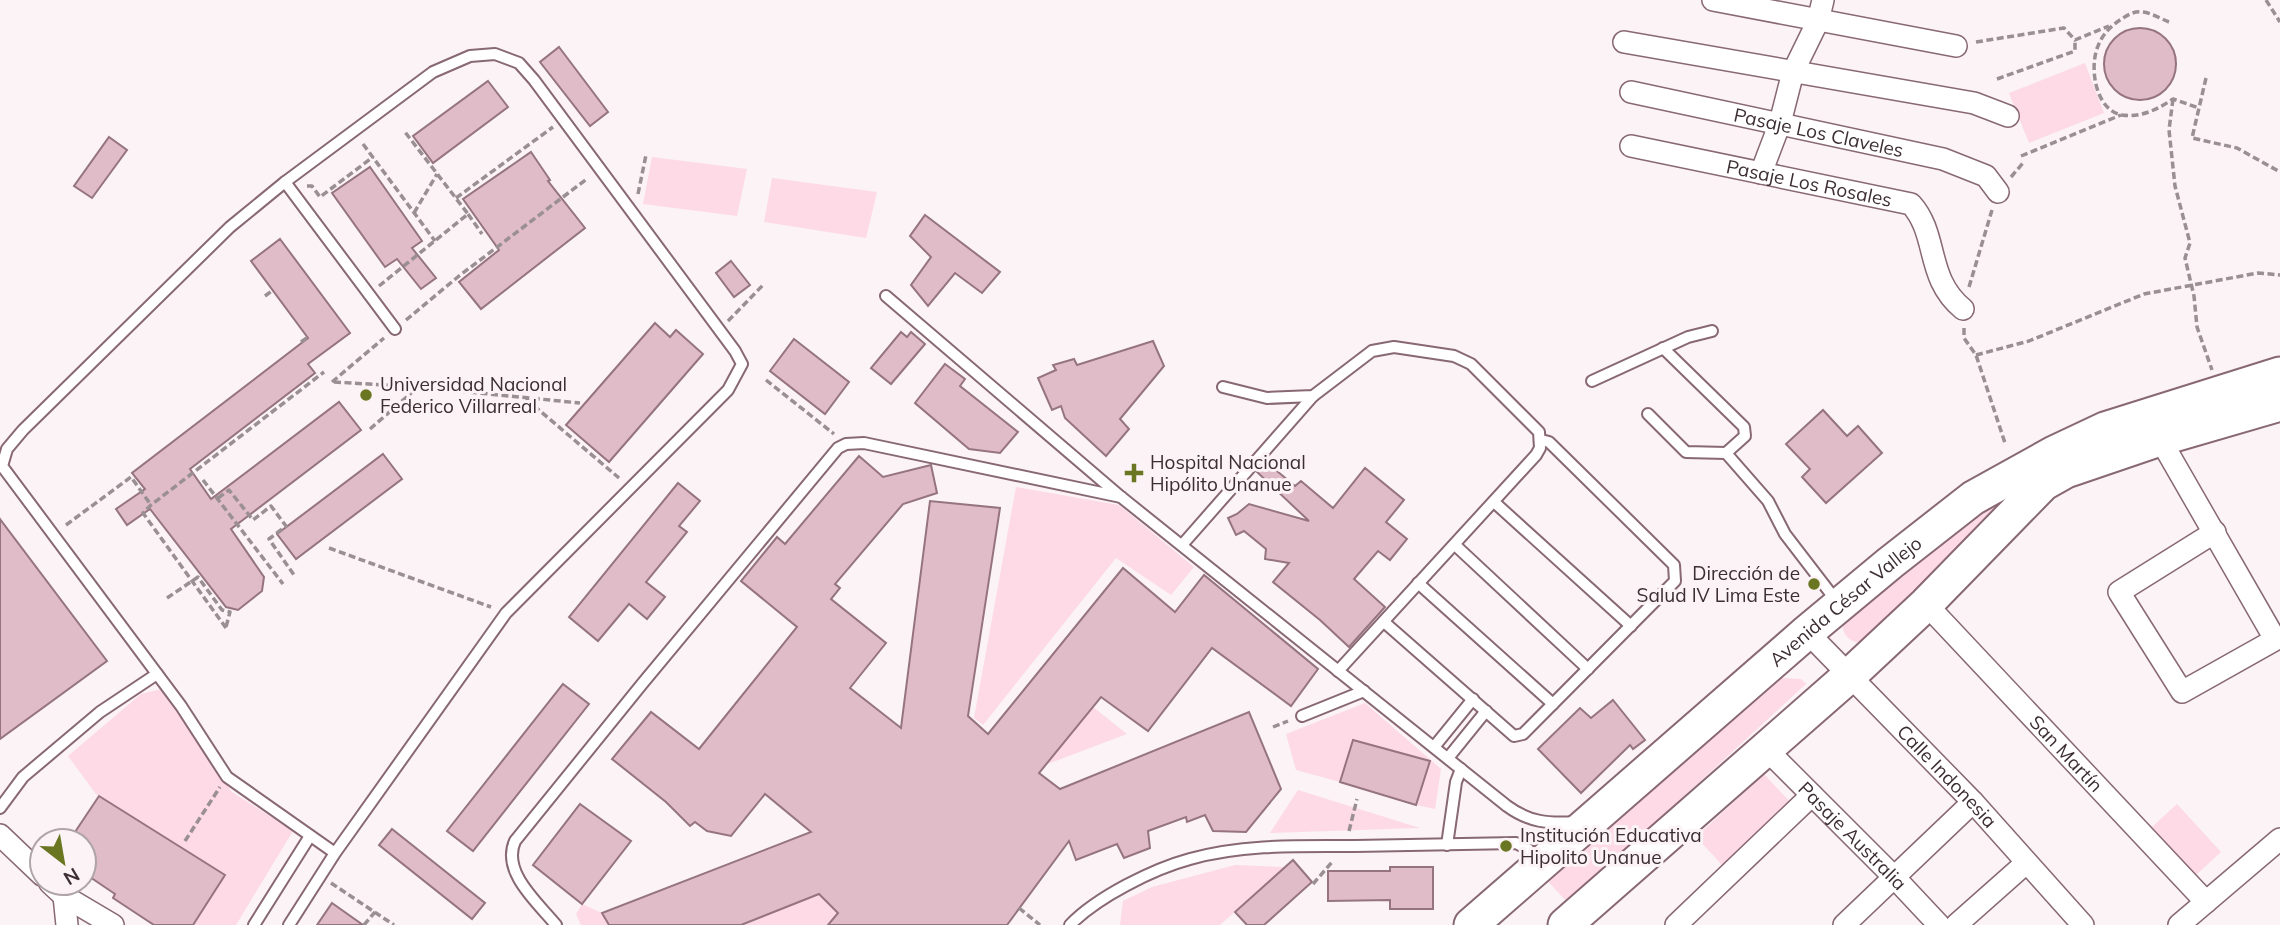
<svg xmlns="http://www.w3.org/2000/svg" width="2280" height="925" font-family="Mulish,sans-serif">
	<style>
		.green { fill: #fddae5 }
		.building { fill: #e0bcc8; stroke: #95747f; stroke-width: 2 }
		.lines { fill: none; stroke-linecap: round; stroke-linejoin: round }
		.lane-casing { stroke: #886873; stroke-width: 14 }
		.street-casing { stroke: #886873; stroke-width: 24 }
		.primary-casing { stroke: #886873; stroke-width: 37 }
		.path { stroke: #9a8f93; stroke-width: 3.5; stroke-dasharray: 7 3.5; stroke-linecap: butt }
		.lane { stroke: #fff; stroke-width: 10 }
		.street { stroke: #fff; stroke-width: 21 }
		.primary { stroke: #fff; stroke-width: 33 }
		.poi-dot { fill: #6a7622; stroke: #fbf3f6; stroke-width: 2.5 }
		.labels { text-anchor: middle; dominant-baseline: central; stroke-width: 6; stroke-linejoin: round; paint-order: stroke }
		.street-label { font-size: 19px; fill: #3c2e33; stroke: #fbf3f6 }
		.poi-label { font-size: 19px; fill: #3c2e33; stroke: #fbf3f6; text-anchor: start }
	</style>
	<rect width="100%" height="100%" fill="#fbf3f6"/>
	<g class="green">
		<polygon points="2085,63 2104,113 2029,143 2009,93"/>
		<polygon points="652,157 747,169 737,216 643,204"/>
		<polygon points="772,178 877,192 866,238 764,222"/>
		<polygon points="1016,487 1119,505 1194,567 1171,595 1116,558 983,725 974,718"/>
		<path d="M2008,497L1987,527L1860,643C1847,641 1842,633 1842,621L1971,513Z"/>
		<polygon points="1784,662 1783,678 1801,679 1806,684 1568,903 1543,876"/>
		<polygon points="161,689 232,792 293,831 236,925 193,925 225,875 96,794 68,756 141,694"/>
		<polygon points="1365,703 1441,769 1435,809 1416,805 1429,762 1354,740 1340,782 1296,770 1286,734"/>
		<polygon points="1093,707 1127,734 1045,765"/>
		<polygon points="1764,774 1791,803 1724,867 1696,837"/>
		<polygon points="1298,790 1420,828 1270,833"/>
		<polygon points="2177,804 2221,852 2196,875 2152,827"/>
		<polygon points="1235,865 1285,867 1220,925 1120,925 1123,901 1152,887"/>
		<polygon points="826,891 838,913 828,925 741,925"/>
		<polygon points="582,904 602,913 609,925 581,925 576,914"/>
	</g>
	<g class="building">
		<circle cx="2140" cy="64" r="36"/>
		<polygon points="559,47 608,112 590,126 540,62"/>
		<polygon points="488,81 508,107 433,163 413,136"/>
		<polygon points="109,137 127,150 92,198 74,186"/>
		<polygon points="531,152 550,180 548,181 585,228 481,309 459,282 499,250 463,199"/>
		<polygon points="370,167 422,241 412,248 436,278 421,289 397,259 385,267 332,193"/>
		<polygon points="925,215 1000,272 982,293 955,273 928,306 911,285 931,257 910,236"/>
		<polygon points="280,239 350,333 308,364 315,373 190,469 211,499 339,402 361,430 231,529 264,577 262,591 238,610 226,607 150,509 127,525 116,509 145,489 132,473 308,338 251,261"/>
		<polygon points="731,261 750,285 734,297 716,273"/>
		<polygon points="655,323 670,337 676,330 703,354 609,462 566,425"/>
		<polygon points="901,332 907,337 911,332 925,344 891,384 871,368"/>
		<polygon points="794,339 849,382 825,414 770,371"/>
		<polygon points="1153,341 1164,366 1120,419 1129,429 1106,456 1065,418 1061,406 1052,410 1038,378 1056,370 1053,365 1074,359 1077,365"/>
		<polygon points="945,364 965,379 960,386 1018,432 1000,453 969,449 915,403"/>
		<polygon points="1823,410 1847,436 1858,426 1882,453 1826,503 1802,477 1810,469 1786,444"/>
		<polygon points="383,454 402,479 296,559 277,534"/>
		<polygon points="859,456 883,477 931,465 937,493 903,504 835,584 840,588 831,599 886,643 850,688 901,728 930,501 1000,508 968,716 988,734 1123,568 1175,612 1204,575 1318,669 1291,706 1212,648 1148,731 1101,697 1039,773 1060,789 1249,712 1281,789 1246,832 1213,831 1205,815 1187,822 1186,817 1148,831 1150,848 1124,858 1117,844 1076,860 1069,841 1007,925 828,925 838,913 819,894 741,925 609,925 602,913 811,832 765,794 731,836 707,831 695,822 690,826 666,802 612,759 651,712 699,749 797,627 741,581 777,537 785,544"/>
		<polygon points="1266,462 1295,486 1301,481 1333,508 1365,468 1404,500 1386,522 1407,539 1390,560 1378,551 1354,579 1385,607 1349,647 1320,620 1273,582 1289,563 1265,559 1266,549 1244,531 1236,535 1228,518 1237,514 1249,504 1309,521 1257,472"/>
		<polygon points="678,483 700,501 679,526 687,532 646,582 665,597 647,619 629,604 598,641 569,617"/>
		<polygon points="0,519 107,661 0,739"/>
		<polygon points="563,684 589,704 473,851 447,831"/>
		<polygon points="1613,700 1645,740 1633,749 1630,745 1581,793 1538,749 1580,708 1591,718"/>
		<polygon points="1353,740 1430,761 1416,805 1340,782"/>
		<polygon points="99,796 225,875 193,925 154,925 113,898 115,894 84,873 84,841 69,841"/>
		<polygon points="580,804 631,841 582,904 533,865"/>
		<polygon points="392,829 485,903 472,919 379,845"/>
		<polygon points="1293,860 1312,882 1264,925 1247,925 1235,912"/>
		<polygon points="1390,867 1433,867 1433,909 1390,909 1390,900 1328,901 1328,871 1390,871"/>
		<polygon points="332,903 363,925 317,925"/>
	</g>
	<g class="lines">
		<defs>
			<g id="lane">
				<polyline points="285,182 395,329"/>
				<path d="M886,296L1121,497L1507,806C1529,822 1548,824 1575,822"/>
				<polyline points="1592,381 1688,337 1712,331"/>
				<polyline points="1223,387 1267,398 1313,396 1372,351 1394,347 1454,356 1471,364 1539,432 1540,448 1536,455 1338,671"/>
				<polyline points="1648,414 1686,452 1726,453 1745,436 1744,427 1663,348"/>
				<polyline points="1726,453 1768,501 1785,534 1838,603"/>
				<polyline points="1494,502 1631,626"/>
				<polyline points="1182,545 1313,396"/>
				<polyline points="1455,545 1588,669"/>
				<polyline points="1418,583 1553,704"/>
				<polyline points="1384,622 1514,736 1523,734 1675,581 1674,565 1549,442 1541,440"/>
				<polyline points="1302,716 1364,691"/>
				<polyline points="1434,747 1473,699"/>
				<polyline points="1448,758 1486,711"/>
				<polyline points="0,808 23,777 100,712 157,674"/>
				<polyline points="1447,845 1456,782 1461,769"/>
				<polyline points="254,925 310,836"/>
				<polyline points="289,925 335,853 506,613 728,390 742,364 735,351 534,80 519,63 495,54 470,56 433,72 285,182 230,227 23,430 7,449 2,466 181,706 227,777 335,853"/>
				<path d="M556,925C538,903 501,872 515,841L642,684L838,448L846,444L864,443L1121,497"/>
				<path d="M1070,925C1097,897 1153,869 1190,859C1243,844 1301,846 1355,846C1409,845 1462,844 1516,843L1528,849L1537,861"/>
			</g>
			<g id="street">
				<polyline points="1713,0 1956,46"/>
				<polyline points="1624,42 1974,103 2008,116"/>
				<path id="s1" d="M1631,92L1943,159L1986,176L1998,192"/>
				<path id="s2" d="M1631,146L1911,204C1939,235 1925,278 1963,309"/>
				<polyline points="1761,173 1780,123 1793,72 1818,21 1823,0"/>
				<polyline points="2160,439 2275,639"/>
				<polyline points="2215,532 2119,592 2182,692 2280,637"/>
				<path id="s3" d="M1926,604L2206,902"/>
				<path id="s4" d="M1807,632L1973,802L2083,925"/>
				<path id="s5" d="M1765,748L1894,877L1939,925"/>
				<polyline points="0,835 42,875"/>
				<polyline points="50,883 64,896 113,925"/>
				<polyline points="64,896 67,925"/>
				<polyline points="1676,925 1812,795"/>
				<polyline points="1844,925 1973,802"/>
				<polyline points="1956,925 2026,863"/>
				<polyline points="2179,925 2280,839"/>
			</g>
			<g id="primary">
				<path id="s6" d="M1471,925L1807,632L1890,563L1973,498L2054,453L2105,429L2280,374"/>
				<polyline points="1565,925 1849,676 1926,604 2043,484 2066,471 2160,439 2280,404"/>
			</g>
		</defs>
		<use href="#lane" class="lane-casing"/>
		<use href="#street" class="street-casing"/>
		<use href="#primary" class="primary-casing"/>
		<g class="path">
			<polyline points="2266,0 2280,22"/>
			<path d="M2169,22C2161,19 2152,13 2143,12C2135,11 2129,14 2123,18C2112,25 2103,33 2098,46C2089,67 2095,110 2122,115C2141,118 2158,109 2173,99L2199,108"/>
			<polyline points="1976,42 2064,28 2075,40 2109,26"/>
			<polyline points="2206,78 2192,138 2237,148 2280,172"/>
			<polyline points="1997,79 2075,51 2075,40"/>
			<polyline points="2173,99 2169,130 2175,186 2190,243 2185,258 2194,296 2197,327 2212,370"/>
			<polyline points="363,144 435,241"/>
			<polyline points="2021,156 2121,115"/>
			<polyline points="2011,177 2023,163"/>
			<polyline points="307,186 312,186 320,197 373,157"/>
			<polyline points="638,194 646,155"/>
			<polyline points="456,198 553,127"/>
			<polyline points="414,213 437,174"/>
			<polyline points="468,214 482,234"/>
			<polyline points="379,286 468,214 405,132"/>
			<polyline points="1969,287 1992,210"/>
			<polyline points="265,296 273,290"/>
			<polyline points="406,320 459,276 588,178"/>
			<polyline points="728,321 764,284"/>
			<polyline points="1964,328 1964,338 1976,355 2005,443"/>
			<polyline points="301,342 308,337"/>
			<polyline points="1976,355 2029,341 2144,294 2258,273 2280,275"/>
			<polyline points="766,380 834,434"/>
			<polyline points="332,382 384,338"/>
			<polyline points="334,382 418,387 580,403"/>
			<polyline points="526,399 619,478"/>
			<polyline points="370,429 418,387"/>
			<polyline points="203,480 283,584"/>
			<polyline points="218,498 229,490 253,520 271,506 286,526 269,539 294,575"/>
			<polyline points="66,525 131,477 151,505"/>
			<polyline points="329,548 491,607"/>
			<polyline points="167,598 198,577 222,610 230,612 226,627"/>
			<polyline points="226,628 143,513 151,505 324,372"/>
			<polyline points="1273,727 1288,721"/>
			<polyline points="1349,831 1357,799"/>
			<polyline points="185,841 220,787"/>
			<polyline points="331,883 394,925"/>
			<polyline points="1313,884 1332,862"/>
			<polyline points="1019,908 1040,925"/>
			<polyline points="364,925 375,912"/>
		</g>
		<use href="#lane" class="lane"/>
		<use href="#street" class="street"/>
		<use href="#primary" class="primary"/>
	</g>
	<g class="poi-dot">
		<circle cx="366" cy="395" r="7"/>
		<path d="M1130.5 462.5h7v7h7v7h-7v7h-7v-7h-7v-7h7z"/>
		<circle cx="1814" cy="584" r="7"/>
		<circle cx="1506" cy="846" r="7"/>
	</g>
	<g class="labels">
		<g class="street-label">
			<text stroke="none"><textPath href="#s1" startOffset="192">Pasaje Los Claveles</textPath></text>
			<text stroke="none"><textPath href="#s2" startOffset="182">Pasaje Los Rosales</textPath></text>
			<text stroke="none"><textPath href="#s6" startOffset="495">Avenida César Vallejo</textPath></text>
			<text stroke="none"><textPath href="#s3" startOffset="205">San Martín</textPath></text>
			<text stroke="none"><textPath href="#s4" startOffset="201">Calle Indonesia</textPath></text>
			<text stroke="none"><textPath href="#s5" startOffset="124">Pasaje Australia</textPath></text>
		</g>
		<g class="poi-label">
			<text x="380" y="384">Universidad Nacional<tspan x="380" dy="22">Federico Villarreal</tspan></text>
			<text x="1150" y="462">Hospital Nacional<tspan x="1150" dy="22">Hipólito Unanue</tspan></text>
			<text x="1800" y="573" text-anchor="end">Dirección de<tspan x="1800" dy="22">Salud IV Lima Este</tspan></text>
			<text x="1520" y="835">Institución Educativa<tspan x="1520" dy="22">Hipolito Unanue</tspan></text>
		</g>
	</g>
	<g transform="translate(63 862) rotate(149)"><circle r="33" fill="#fbf3f6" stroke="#afa4a8" stroke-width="2"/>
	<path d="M0-5L12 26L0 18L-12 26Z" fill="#6a7622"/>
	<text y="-10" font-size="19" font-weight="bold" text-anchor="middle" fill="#3c2e33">N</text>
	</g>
</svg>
